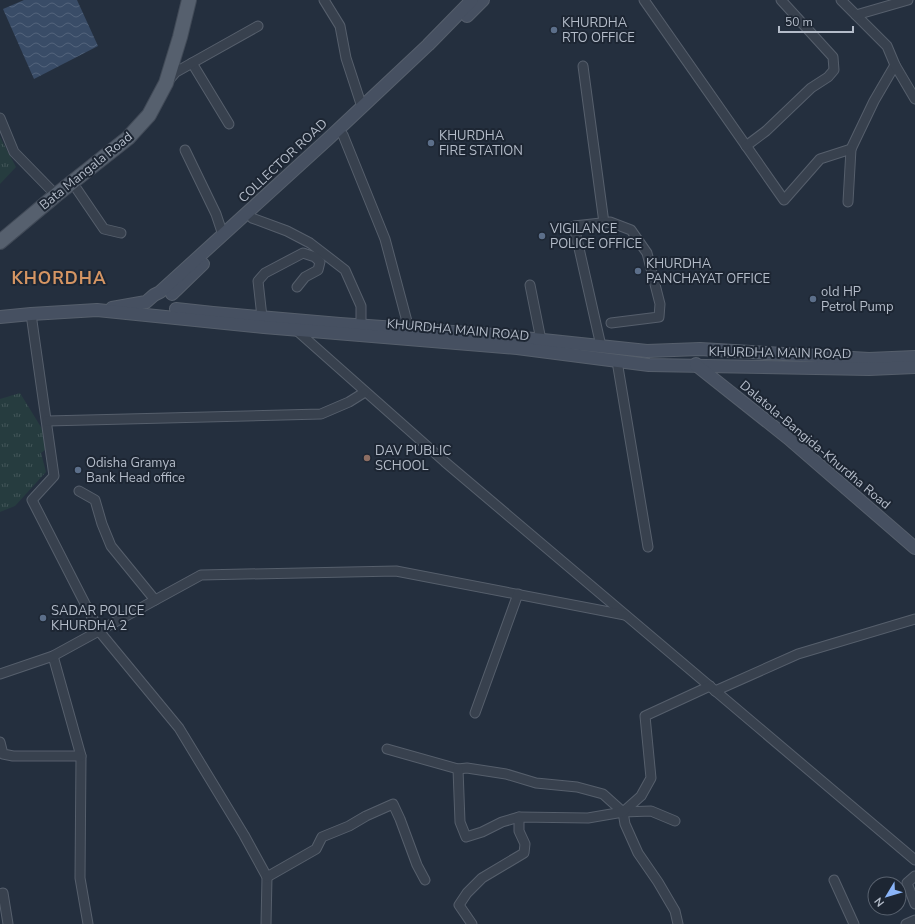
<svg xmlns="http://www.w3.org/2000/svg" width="915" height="924" font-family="'Nunito Sans',sans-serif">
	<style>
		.grass { fill: url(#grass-tufts) }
		.water { fill: url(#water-waves) }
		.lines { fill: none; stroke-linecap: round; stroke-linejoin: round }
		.minor-casing { stroke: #565f6c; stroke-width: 11 }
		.secondary-casing { stroke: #565f6c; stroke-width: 14 }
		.primary-casing { stroke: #414a57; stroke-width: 16 }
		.minor { stroke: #38414e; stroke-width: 9 }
		.secondary { stroke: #465061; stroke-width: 12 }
		.primary { stroke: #56606e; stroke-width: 14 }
		.service-dot { fill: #5c6f8a; stroke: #1d2633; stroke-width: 1.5 }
		.education-dot { fill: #8d6e63; stroke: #1d2633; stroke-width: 1.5 }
		.labels { text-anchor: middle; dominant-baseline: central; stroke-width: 4; stroke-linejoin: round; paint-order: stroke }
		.poi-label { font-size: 13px; fill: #b4bcc9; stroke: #1d2633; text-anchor: start }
		.street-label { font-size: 13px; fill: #b4bcc9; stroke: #1d2633 }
		.district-label { font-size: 17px; font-weight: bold; letter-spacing: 1px; fill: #d59563; stroke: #1d2633 }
	</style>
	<defs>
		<pattern id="grass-tufts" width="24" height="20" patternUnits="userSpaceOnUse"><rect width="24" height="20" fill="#263c3f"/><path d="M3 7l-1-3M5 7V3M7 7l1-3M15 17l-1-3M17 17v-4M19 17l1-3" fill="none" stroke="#435659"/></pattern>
		<pattern id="water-waves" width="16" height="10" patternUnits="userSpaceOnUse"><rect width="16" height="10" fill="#394c67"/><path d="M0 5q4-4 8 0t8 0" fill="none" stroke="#53647b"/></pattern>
	</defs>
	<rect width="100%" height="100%" fill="#242f3e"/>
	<g class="grass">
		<polygon points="0,137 16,167 0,184"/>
		<polygon points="20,393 44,432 50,446 41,453 46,472 15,506 0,512 0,399"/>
	</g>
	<polygon class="water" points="24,0 77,0 98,46 34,79 3,9"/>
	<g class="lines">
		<defs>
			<g id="minor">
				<polyline points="324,0 340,26 346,58 362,107"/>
				<polyline points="644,0 784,200 820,159 851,149 874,101 895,65"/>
				<polyline points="841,0 887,46 895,65 915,99"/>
				<polyline points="856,15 908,0"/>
				<polyline points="192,63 229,124"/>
				<polyline points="583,66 604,223"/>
				<polyline points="169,80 176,72 258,26"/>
				<polyline points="0,118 14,152 56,195"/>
				<polyline points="343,135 385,239 409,329"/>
				<polyline points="746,146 766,131 811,88 828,77 834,70 833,57 781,0"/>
				<polyline points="185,150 216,214 223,235"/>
				<polyline points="72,182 104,229 121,233"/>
				<polyline points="848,202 851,149"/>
				<polyline points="252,218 287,231 310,243 345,270 361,306 361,326"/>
				<polyline points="530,285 541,340"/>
				<polyline points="31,314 54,476 32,500 99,631 179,728 244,835 267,877 266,924"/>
				<polyline points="262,317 258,281 265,273 303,253 315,257 320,262 318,270 305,277 297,287"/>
				<polyline points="295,329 445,462 915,860"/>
				<polyline points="601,346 574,226 610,222 631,230 647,253 660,304 659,317 611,323"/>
				<polyline points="617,361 648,547"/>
				<polyline points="47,421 321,414 349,402 365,392"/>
				<polyline points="79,491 95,500 102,524 111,546 155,600"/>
				<polyline points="53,656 81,756 80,878 88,924"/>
				<polyline points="0,674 53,656 201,575 396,571 625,615"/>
				<polyline points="715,691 798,654 915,619"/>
				<polyline points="475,713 518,594"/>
				<polyline points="0,742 3,754 13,756 81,756"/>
				<polyline points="387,749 458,769 467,768 506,774 536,783 577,787 603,794 623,812 651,811 675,821"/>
				<polyline points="458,769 460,822 466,837 482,832 502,822 519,817"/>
				<polyline points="623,812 625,824 638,853 658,882 675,911 678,924"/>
				<polyline points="915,876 907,883 915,904"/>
				<polyline points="267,877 316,849 322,837 349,826 366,816 393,804 400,819 417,865 425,880"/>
				<polyline points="834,880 854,924"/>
				<polyline points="0,894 3,893 8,924"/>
				<polyline points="472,924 459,905 467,893 482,878 524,853 525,844 519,831 519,817 588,818 623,812 641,796 651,778 645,716 710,686"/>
				<polyline points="906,924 915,920"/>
			</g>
			<g id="secondary">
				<polyline points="467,16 483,0"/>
				<polyline points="172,294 203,264"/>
				<polyline points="112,308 146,302 154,295 160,292 329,138 428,45 472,0"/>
				<polyline points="176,309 213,313 340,324 495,335 647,351 700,349 869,359 915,357"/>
				<polyline points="0,317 31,314 97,310 264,327 517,348 649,365 869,369 915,367"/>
				<polyline points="696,364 696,365 788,438 915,548"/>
			</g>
			<polyline id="primary" points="0,242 56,195 128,138 149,115 166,83 180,37 189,0"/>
		</defs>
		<use href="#minor" class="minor-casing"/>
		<use href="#secondary" class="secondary-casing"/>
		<use href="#primary" class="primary-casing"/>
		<use href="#minor" class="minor"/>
		<use href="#secondary" class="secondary"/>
		<use href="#primary" class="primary"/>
	</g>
	<g class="service-dot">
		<circle cx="554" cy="30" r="4"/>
		<circle cx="431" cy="143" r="4"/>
		<circle cx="542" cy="236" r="4"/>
		<circle cx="638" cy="271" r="4"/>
		<circle cx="813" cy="299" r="4"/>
		<circle cx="78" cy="470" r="4"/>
		<circle cx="43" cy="618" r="4"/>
	</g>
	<circle class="education-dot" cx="367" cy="458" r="4"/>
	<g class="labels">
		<g class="poi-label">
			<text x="562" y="23">KHURDHA<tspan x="562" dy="15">RTO OFFICE</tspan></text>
			<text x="439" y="136">KHURDHA<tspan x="439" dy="15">FIRE STATION</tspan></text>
			<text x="550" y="229">VIGILANCE<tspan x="550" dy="15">POLICE OFFICE</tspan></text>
			<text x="646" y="264">KHURDHA<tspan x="646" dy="15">PANCHAYAT OFFICE</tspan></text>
			<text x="821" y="292">old HP<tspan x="821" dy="15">Petrol Pump</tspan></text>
			<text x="375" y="451">DAV PUBLIC<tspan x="375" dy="15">SCHOOL</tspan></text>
			<text x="86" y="463">Odisha Gramya<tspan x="86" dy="15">Bank Head office</tspan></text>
			<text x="51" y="611">SADAR POLICE<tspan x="51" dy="15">KHURDHA 2</tspan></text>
		</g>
		<g class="street-label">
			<text transform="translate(283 161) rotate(-43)">COLLECTOR ROAD</text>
			<text transform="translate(86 171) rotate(-39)">Bata Mangala Road</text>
			<text transform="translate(458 330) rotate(5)">KHURDHA MAIN ROAD</text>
			<text transform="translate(780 353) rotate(1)">KHURDHA MAIN ROAD</text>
			<text transform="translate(815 445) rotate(40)">Dalatola-Bangida-Khurdha Road</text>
		</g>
		<g class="district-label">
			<text x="59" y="278">KHORDHA</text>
		</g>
	</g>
	<g transform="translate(887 896) rotate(232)"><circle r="19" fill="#1d2633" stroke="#59626f"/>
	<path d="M0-3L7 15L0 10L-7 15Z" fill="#8ab4f8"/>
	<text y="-6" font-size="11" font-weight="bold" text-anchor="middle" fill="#b4bcc9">N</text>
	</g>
	<path d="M779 26v6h74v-6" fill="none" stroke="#b4bcc9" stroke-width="2"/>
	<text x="785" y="26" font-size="12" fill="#b4bcc9" stroke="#1d2633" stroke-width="3" paint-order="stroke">50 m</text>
</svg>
